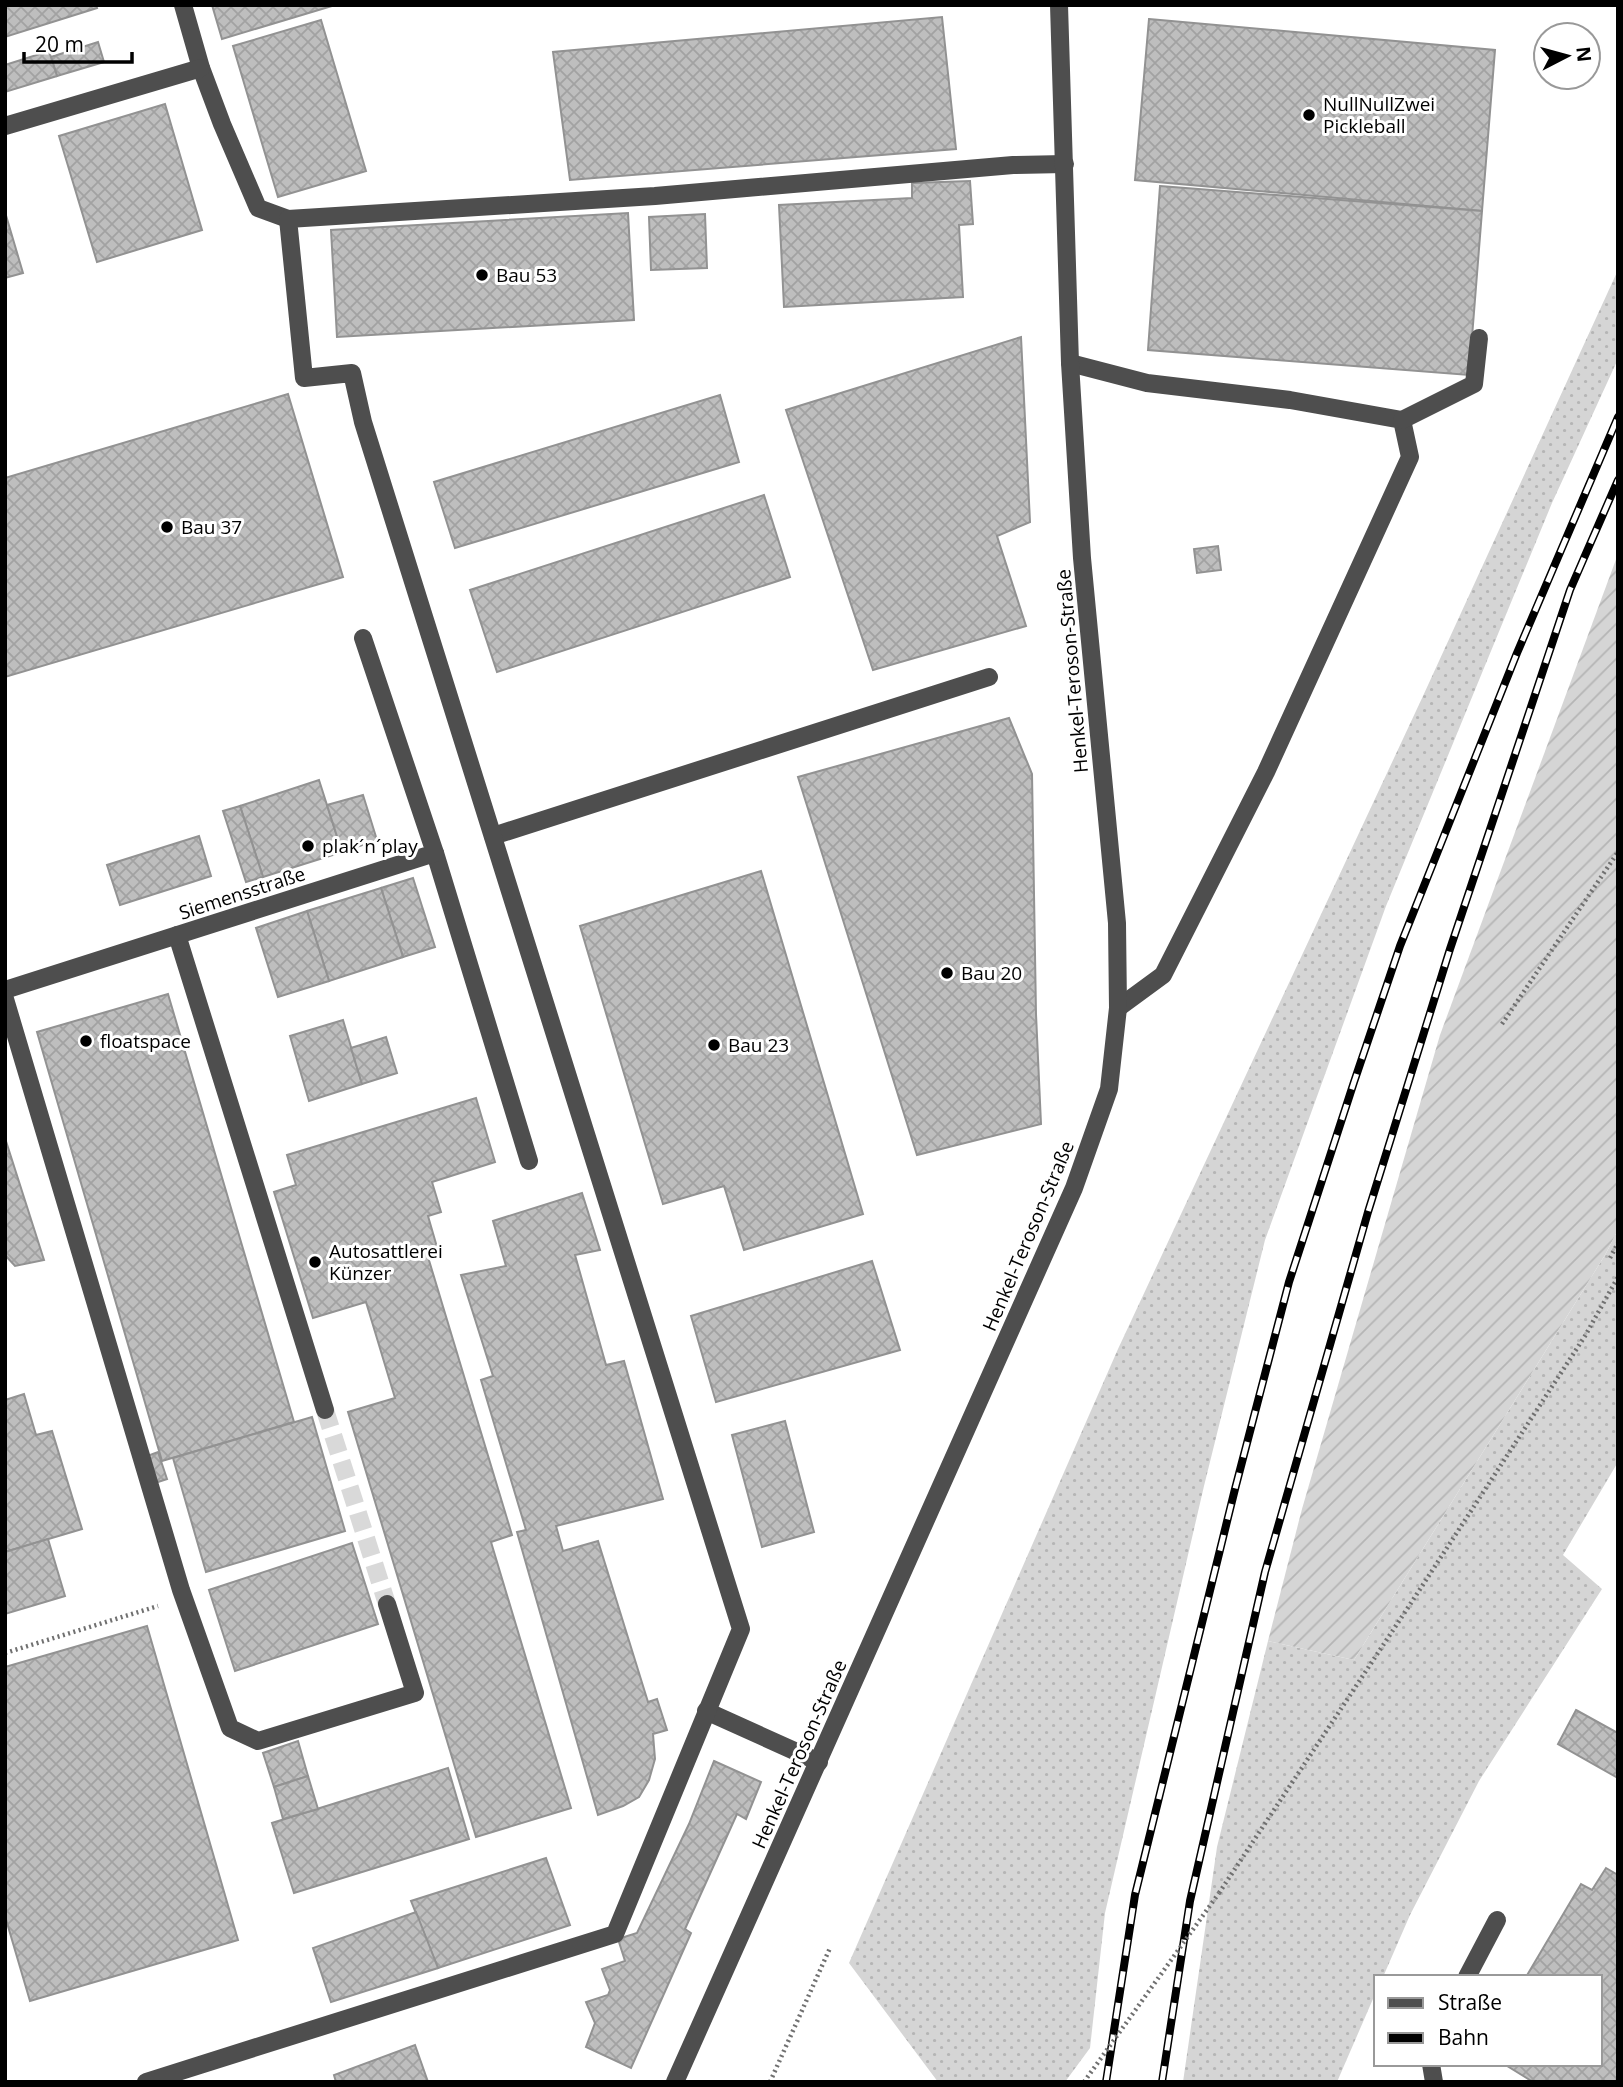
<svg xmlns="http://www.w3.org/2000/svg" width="1623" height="2087" font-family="'Open Sans',sans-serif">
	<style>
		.grass { fill: url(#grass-dots) }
		.garden { fill: url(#garden-furrows) }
		.building { fill: url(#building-cross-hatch); stroke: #929292; stroke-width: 2 }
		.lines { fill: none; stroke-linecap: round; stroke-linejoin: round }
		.minor-tunnel { stroke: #d9d9d9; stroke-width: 18; stroke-dasharray: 18 9; stroke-linecap: butt }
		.path { stroke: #707070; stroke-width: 4.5; stroke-dasharray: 2 3.5; stroke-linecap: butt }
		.minor { stroke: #4e4e4e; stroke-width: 18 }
		.rail-casing { stroke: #000; stroke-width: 8 }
		.rail { stroke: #fff; stroke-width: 5; stroke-dasharray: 16; stroke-linecap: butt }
		.path-bridge { stroke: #707070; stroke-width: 4.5; stroke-dasharray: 2 3.5; stroke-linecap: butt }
		.poi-dot { fill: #000; stroke: #fff; stroke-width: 2.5 }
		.labels { text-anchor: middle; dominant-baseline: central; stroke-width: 6; stroke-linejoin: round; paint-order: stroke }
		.poi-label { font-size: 19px; fill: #000; stroke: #fff; text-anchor: start }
		.street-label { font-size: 19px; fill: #000; stroke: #fff }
	</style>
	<defs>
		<pattern id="grass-dots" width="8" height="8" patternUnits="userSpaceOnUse" patternTransform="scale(1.75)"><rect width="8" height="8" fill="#d5d5d5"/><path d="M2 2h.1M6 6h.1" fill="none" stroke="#b5b5b5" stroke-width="1.8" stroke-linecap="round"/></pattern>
		<pattern id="garden-furrows" width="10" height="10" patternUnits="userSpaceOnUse" patternTransform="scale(1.75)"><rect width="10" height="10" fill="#d5d5d5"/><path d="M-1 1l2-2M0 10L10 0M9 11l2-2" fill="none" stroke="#b5b5b5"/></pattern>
		<pattern id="building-cross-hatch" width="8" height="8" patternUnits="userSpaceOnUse" patternTransform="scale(1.75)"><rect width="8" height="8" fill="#bebebe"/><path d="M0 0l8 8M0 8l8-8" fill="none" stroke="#a2a2a2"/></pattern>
	</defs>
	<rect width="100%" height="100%" fill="#fff"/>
	<g class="grass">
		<polygon points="1618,270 1618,359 1552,503 1386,906 1265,1240 1204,1486 1105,1913 1090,2048 1065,2082 938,2082 849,1963 1118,1349 1423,696"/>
		<polygon points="1618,1230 1618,1462 1563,1555 1602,1589 1479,1781 1410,1915 1383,1977 1376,1977 1376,1992 1337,2082 1183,2082 1217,1847 1268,1641 1354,1660 1605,1255"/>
	</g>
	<polygon class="garden" points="1618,554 1618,1230 1605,1255 1354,1660 1268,1641 1302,1509 1440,1035"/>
	<g class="building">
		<polygon points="5,5 96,5 97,8 5,37"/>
		<polygon points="212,5 332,5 332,6 222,39"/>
		<polygon points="942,17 956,149 570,180 553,52"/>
		<polygon points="1149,19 1495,50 1482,211 1135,180"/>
		<polygon points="321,20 366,171 278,197 233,46"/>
		<polygon points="98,42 104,62 57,76 51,57"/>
		<polygon points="49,51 57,76 5,92 5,65"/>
		<polygon points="165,104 202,230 97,262 59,136"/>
		<polygon points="970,181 973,224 959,225 963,297 784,307 779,205 912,198 912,183"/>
		<polygon points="1160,186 1482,211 1469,375 1148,350"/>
		<polygon points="5,212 23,273 5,278"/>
		<polygon points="628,213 634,320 337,337 331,230"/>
		<polygon points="705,214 707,268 651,270 649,217"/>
		<polygon points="1021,337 1030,522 997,536 1026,626 873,670 786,410"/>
		<polygon points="288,394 343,577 5,677 5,478"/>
		<polygon points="720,395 739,462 455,548 434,482"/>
		<polygon points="764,495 790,577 497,672 470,590"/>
		<polygon points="1218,546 1221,570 1197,573 1194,549"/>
		<polygon points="1009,718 1032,774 1036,1014 1041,1124 917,1155 798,777"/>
		<polygon points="319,780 342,852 263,877 240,806"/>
		<polygon points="363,795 377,840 342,852 327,805"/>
		<polygon points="240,806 263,877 246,882 223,811"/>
		<polygon points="199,836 211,876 120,905 107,865"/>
		<polygon points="761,871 863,1214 744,1250 724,1186 663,1204 580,926"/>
		<polygon points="413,878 435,947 403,957 381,888"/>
		<polygon points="381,888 403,957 329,981 307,911"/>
		<polygon points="307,911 329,981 278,997 256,928"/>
		<polygon points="168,994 294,1422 162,1461 37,1032"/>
		<polygon points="343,1020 362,1084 309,1101 290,1036"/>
		<polygon points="386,1037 397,1073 362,1084 351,1048"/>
		<polygon points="476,1098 495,1162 432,1182 441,1212 428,1216 439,1254 428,1257 512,1535 491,1542 571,1808 476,1837 348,1412 395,1398 366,1302 313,1318 274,1192 296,1185 287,1155"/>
		<polygon points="5,1138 44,1260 15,1266 5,1255"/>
		<polygon points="582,1193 600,1250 575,1255 606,1365 624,1361 663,1499 556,1526 563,1551 598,1541 648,1702 657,1699 667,1730 653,1734 655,1759 649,1780 639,1797 623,1806 598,1815 517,1532 526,1530 481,1380 493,1376 461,1275 506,1266 493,1221"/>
		<polygon points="872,1261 900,1350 716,1402 691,1316"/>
		<polygon points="24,1394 36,1435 52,1431 82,1529 5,1552 5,1400"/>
		<polygon points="312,1417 345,1531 206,1572 173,1458"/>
		<polygon points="785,1421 814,1532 762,1547 732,1435"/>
		<polygon points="158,1452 167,1479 155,1483 147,1456"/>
		<polygon points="48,1539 65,1596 5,1614 5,1552"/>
		<polygon points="352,1543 378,1624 235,1671 209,1590"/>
		<polygon points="147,1626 238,1940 30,2001 5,1916 5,1667"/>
		<polygon points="1576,1710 1618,1733 1618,1778 1558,1744"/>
		<polygon points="298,1741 308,1776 274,1787 263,1753"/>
		<polygon points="714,1761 761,1782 746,1819 737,1814 685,1929 691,1933 631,2068 586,2047 595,2023 586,2002 608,1995 610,1990 602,1969 625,1961 618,1939 637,1933 689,1824"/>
		<polygon points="448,1768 469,1839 294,1893 272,1823"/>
		<polygon points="308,1776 318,1809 283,1819 274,1787"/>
		<polygon points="546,1858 570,1925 438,1968 411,1901"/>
		<polygon points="1606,1868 1618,1875 1618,2082 1533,2082 1504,2064 1600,2064 1600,1977 1526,1977 1581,1884 1592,1890"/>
		<polygon points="416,1912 438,1968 331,2002 313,1948"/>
		<polygon points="415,2045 428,2082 336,2082 334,2075"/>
	</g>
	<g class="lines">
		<polyline class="minor-tunnel" points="325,1410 387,1604"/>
		<g class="path">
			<polyline points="1502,1024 1618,852"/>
			<polyline points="1610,1258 1618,1243"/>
			<polyline points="5,1653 158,1606"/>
			<polyline points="1219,1893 1411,1603 1585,1336 1618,1277"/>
			<polyline points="770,2082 830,1948"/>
		</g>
		<g class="minor">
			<polyline points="183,5 201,68 222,124 258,208 288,219"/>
			<polyline points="5,126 201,68"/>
			<polyline points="1070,363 1147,383 1290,400 1402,420 1410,457 1266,772 1163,975 1118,1008"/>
			<polyline points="1402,420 1474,384 1479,338"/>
			<polyline points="493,836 989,677"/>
			<polyline points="435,853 529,1161"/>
			<polyline points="177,935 325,1410"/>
			<polyline points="5,990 435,853 363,638"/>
			<polyline points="5,999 181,1590 230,1728 258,1741 415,1693 387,1604"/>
			<polyline points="706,1711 819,1762"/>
			<polyline points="1467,1977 1497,1920"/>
			<polyline points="1431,2064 1434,2082"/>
			<polyline points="146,2082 615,1934 741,1629 363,422 352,373 304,378 288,219 655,196 1013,165 1065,164"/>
			<polyline points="675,2082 1074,1188 1109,1089 1118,1008 1117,923 1082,558 1070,363 1059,5"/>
		</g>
		<defs>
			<g id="rail">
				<polyline points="1106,2082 1135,1895 1235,1489 1289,1282 1354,1082 1400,946 1517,653 1618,417"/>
				<polyline points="1162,2082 1190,1901 1265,1572 1368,1212 1450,949 1570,590 1618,480"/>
			</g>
		</defs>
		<use href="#rail" class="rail-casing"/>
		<use href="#rail" class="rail"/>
		<polyline class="path-bridge" points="1084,2082 1219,1893"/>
	</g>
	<g class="poi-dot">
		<circle cx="1309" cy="115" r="7"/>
		<circle cx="482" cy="275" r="7"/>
		<circle cx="167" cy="527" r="7"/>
		<circle cx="308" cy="846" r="7"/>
		<circle cx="947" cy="973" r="7"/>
		<circle cx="86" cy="1041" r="7"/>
		<circle cx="714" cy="1045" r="7"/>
		<circle cx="315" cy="1262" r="7"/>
	</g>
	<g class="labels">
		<g class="poi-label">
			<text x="1323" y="104">NullNullZwei<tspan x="1323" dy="22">Pickleball</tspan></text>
			<text x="496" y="275">Bau 53</text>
			<text x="181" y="527">Bau 37</text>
			<text x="322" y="846">plak´n´play</text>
			<text x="961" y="973">Bau 20</text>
			<text x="100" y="1041">floatspace</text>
			<text x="728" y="1045">Bau 23</text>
			<text x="329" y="1251">Autosattlerei<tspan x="329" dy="22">Künzer</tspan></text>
		</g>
		<g class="street-label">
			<text transform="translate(1072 671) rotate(-95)">Henkel-Teroson-Straße</text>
			<text transform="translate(242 893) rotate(-18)">Siemensstraße</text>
			<text transform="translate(1028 1236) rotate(-67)">Henkel-Teroson-Straße</text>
			<text transform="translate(799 1754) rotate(-66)">Henkel-Teroson-Straße</text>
		</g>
	</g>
	<rect width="1623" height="2087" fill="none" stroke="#000000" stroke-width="14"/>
	<rect x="1374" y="1975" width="228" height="91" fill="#ffffff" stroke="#999999" stroke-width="2"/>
	<rect x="1388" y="1998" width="35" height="10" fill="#4e4e4e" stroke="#999999" stroke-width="2"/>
	<text x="1438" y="2010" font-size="21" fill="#000000">Straße</text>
	<rect x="1388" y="2033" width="35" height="10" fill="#000000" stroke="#999999" stroke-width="2"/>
	<text x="1438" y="2045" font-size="21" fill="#000000">Bahn</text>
	<g transform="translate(1567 56) rotate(84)"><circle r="33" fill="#ffffff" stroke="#999999" stroke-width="2"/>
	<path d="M0-5L12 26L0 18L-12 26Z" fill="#000000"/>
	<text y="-10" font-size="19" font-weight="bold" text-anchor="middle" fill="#000000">N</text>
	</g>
	<path d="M24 52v10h108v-10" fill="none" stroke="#000000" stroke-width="3.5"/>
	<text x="35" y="52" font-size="21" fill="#000000" stroke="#ffffff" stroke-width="5" paint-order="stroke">20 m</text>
</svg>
